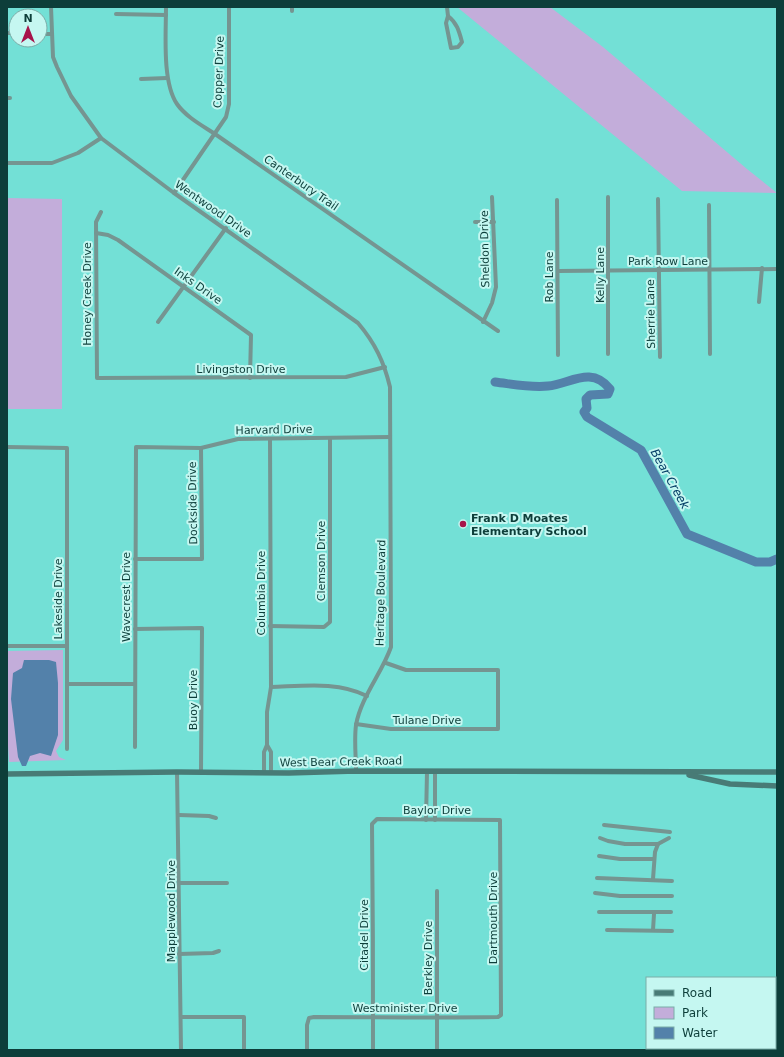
<svg xmlns="http://www.w3.org/2000/svg" width="784" height="1057" font-family="'DejaVu Sans',sans-serif">
	<style>
		.green { fill: #c3adda }
		.water { fill: #5381aa }
		.lines { fill: none; stroke-linecap: round; stroke-linejoin: round }
		.river { stroke: #5381aa; stroke-width: 9 }
		.minor { stroke: #759591; stroke-width: 4 }
		.secondary { stroke: #487b76; stroke-width: 5.5 }
		.poi-dot { fill: #a7134a; stroke: #c5f7f1; stroke-width: 1.5 }
		.labels { text-anchor: middle; dominant-baseline: central; stroke-width: 4; stroke-linejoin: round; paint-order: stroke }
		.street-label { font-size: 11px; fill: #0d3e3a; stroke: #c5f7f1 }
		.poi-label { font-size: 11px; font-weight: bold; fill: #0d3e3a; stroke: #c5f7f1; text-anchor: start }
		.water-label { font-size: 12px; font-style: italic; fill: #043d66; stroke: #c5f7f1 }
	</style>
	<rect width="100%" height="100%" fill="#73e0d6"/>
	<g class="green">
		<polygon points="457,7 550,7 603,47 747,169 777,193 682,191"/>
		<polygon points="7,198 62,199 62,409 7,409"/>
		<polygon points="63,650 63,740 56,751 59,757 66,760 9,762 7,729 7,651"/>
	</g>
	<polygon class="water" points="24,660 49,660 56,662 58,683 58,735 51,756 40,753 30,756 26,766 22,766 18,757 11,699 13,673 22,668"/>
	<g class="lines">
		<path class="river" d="M495,382C512,384 531,388 548,386C570,384 591,365 610,389L608,394L590,395L586,399L587,408L584,412L587,417L641,450L687,534L756,562H770L777,559"/>
		<g class="minor">
			<path d="M51,7L53,57L57,67L71,96L101,138L174,193L358,323C375,343 384,362 390,387L391,647C382,673 361,697 356,725C354,740 356,756 356,771"/>
			<path d="M166,7C166,34 162,82 177,104C186,117 203,126 215,134L498,331"/>
			<polyline points="292,7 292,11"/>
			<polyline points="447,7 448,16"/>
			<polyline points="116,14 166,15"/>
			<path d="M448,16C457,23 459,31 462,42L458,47L451,48L446,23Z"/>
			<polyline points="7,33 16,33"/>
			<polyline points="40,34 51,34"/>
			<polyline points="141,79 167,78"/>
			<polyline points="7,98 10,98"/>
			<polyline points="7,163 52,163 78,153 101,138"/>
			<polyline points="174,193 226,117 229,104 229,7"/>
			<polyline points="608,197 608,354"/>
			<polyline points="658,199 660,357"/>
			<polyline points="557,200 558,355"/>
			<polyline points="709,205 710,354"/>
			<polyline points="101,212 96,222 97,378 346,377 385,367"/>
			<polyline points="475,222 494,222"/>
			<polyline points="96,233 108,235 118,240 251,335 250,378"/>
			<polyline points="558,271 777,269"/>
			<polyline points="759,302 762,268"/>
			<polyline points="158,322 226,228"/>
			<polyline points="483,322 492,303 496,287 492,197"/>
			<polyline points="7,447 67,448 67,749"/>
			<polyline points="135,559 202,559 201,448"/>
			<polyline points="270,626 324,627 330,622 330,438"/>
			<polyline points="135,629 202,628 201,772"/>
			<polyline points="7,646 67,646"/>
			<polyline points="67,684 135,684"/>
			<path d="M271,687C303,686 338,681 367,696"/>
			<polyline points="356,724 391,729 498,729 498,670 406,670 386,663"/>
			<polyline points="267,745 271,752 271,773"/>
			<polyline points="135,747 136,447 201,448 238,439 390,437"/>
			<polyline points="177,772 181,1050"/>
			<polyline points="264,773 264,752 267,745 267,712 271,687 270,439"/>
			<polyline points="179,815 209,816 216,818"/>
			<polyline points="426,820 427,772"/>
			<polyline points="435,820 435,772"/>
			<polyline points="604,825 670,832"/>
			<polyline points="600,838 608,841 625,844 658,844 669,838"/>
			<polyline points="599,856 620,859 654,859"/>
			<polyline points="597,878 672,881"/>
			<polyline points="653,879 655,852 658,844"/>
			<polyline points="180,883 227,883"/>
			<polyline points="437,891 437,1050"/>
			<polyline points="595,893 620,896 672,896"/>
			<polyline points="599,912 671,912"/>
			<polyline points="607,930 672,931"/>
			<polyline points="653,930 654,914"/>
			<polyline points="179,954 213,953 219,951"/>
			<polyline points="181,1017 244,1017 244,1050"/>
			<path d="M307,1050V1025L309,1018L314,1017C375,1017 437,1018 498,1017L501,1015L500,820L377,819L372,824C373,899 373,975 373,1050"/>
		</g>
		<g class="secondary">
			<polyline points="7,774 177,772 289,773 356,771 777,772"/>
			<polyline points="689,775 730,784 777,786"/>
		</g>
	</g>
	<circle class="poi-dot" cx="463" cy="524" r="4"/>
	<g class="labels">
		<g class="street-label">
			<text transform="translate(219 72) rotate(-88)">Copper Drive</text>
			<text transform="translate(301 183) rotate(35)">Canterbury Trail</text>
			<text transform="translate(213 209) rotate(35)">Wentwood Drive</text>
			<text transform="translate(485 249) rotate(-91)">Sheldon Drive</text>
			<text x="668" y="261">Park Row Lane</text>
			<text transform="translate(600 275) rotate(-90)">Kelly Lane</text>
			<text transform="translate(549 277) rotate(-90)">Rob Lane</text>
			<text transform="translate(198 286) rotate(35)">Inks Drive</text>
			<text transform="translate(87 294) rotate(-90)">Honey Creek Drive</text>
			<text transform="translate(651 314) rotate(-91)">Sherrie Lane</text>
			<text x="241" y="369">Livingston Drive</text>
			<text transform="translate(274 430) rotate(-1)">Harvard Drive</text>
			<text transform="translate(193 503) rotate(-91)">Dockside Drive</text>
			<text transform="translate(321 561) rotate(-90)">Clemson Drive</text>
			<text transform="translate(261 593) rotate(-90)">Columbia Drive</text>
			<text transform="translate(381 593) rotate(-89)">Heritage Boulevard</text>
			<text transform="translate(126 597) rotate(-90)">Wavecrest Drive</text>
			<text transform="translate(58 599) rotate(-90)">Lakeside Drive</text>
			<text transform="translate(193 700) rotate(-90)">Buoy Drive</text>
			<text x="427" y="720">Tulane Drive</text>
			<text transform="translate(341 762) rotate(-1)">West Bear Creek Road</text>
			<text x="437" y="810">Baylor Drive</text>
			<text transform="translate(171 911) rotate(-90)">Mapplewood Drive</text>
			<text transform="translate(493 918) rotate(-90)">Dartmouth Drive</text>
			<text transform="translate(364 935) rotate(-90)">Citadel Drive</text>
			<text transform="translate(428 958) rotate(-90)">Berkley Drive</text>
			<text x="405" y="1008">Westminister Drive</text>
		</g>
		<g class="poi-label">
			<text x="471" y="518">Frank D Moates<tspan x="471" dy="13">Elementary School</tspan></text>
		</g>
		<g class="water-label">
			<text transform="translate(670 479) rotate(61)">Bear Creek</text>
		</g>
	</g>
	<rect width="784" height="1057" fill="none" stroke="#0d3e3a" stroke-width="16"/>
	<rect x="646" y="977" width="130" height="72" fill="#c5f7f1" stroke="#7bada8"/>
	<rect x="654" y="990" width="20" height="6" fill="#487b76" stroke="#7bada8"/>
	<text x="682" y="997" font-size="12" fill="#0d3e3a">Road</text>
	<rect x="654" y="1007" width="20" height="12" fill="#c3adda" stroke="#7bada8"/>
	<text x="682" y="1017" font-size="12" fill="#0d3e3a">Park</text>
	<rect x="654" y="1027" width="20" height="12" fill="#5381aa" stroke="#7bada8"/>
	<text x="682" y="1037" font-size="12" fill="#0d3e3a">Water</text>
	<g transform="translate(28 28)"><circle r="19" fill="#c5f7f1" stroke="#7bada8"/>
	<path d="M0-3L7 15L0 10L-7 15Z" fill="#a7134a"/>
	<text y="-6" font-size="11" font-weight="bold" text-anchor="middle" fill="#0d3e3a">N</text>
	</g>
</svg>
